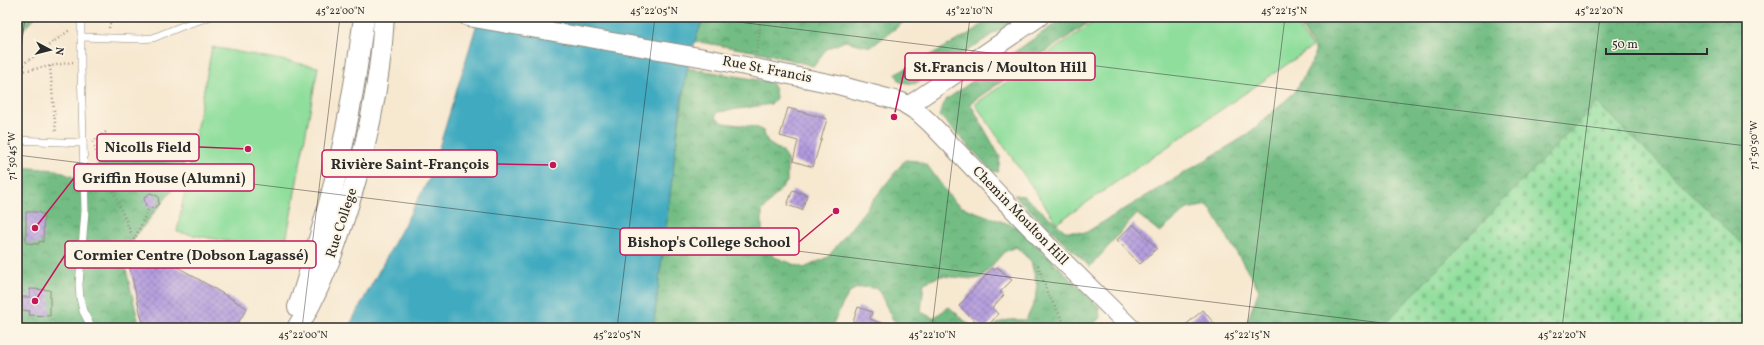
<svg xmlns="http://www.w3.org/2000/svg" width="1764" height="345" font-family="Vollkorn,serif">
	<style>
		.forest { fill: url(#forest-crowns); stroke: #4f7458 }
		.cemetery { fill: url(#cemetery-stones); stroke: #5d8464 }
		.pitch { fill: #8fde9c; stroke: #5d8464 }
		.water { fill: #41aac0; stroke: #366a76 }
		.building { fill: url(#building-cross-hatch) }
		.lines { fill: none; stroke-linecap: round; stroke-linejoin: round }
		.service-casing { stroke: #918a7e; stroke-width: 8 }
		.tertiary-casing { stroke: #918a7e; stroke-width: 20 }
		.secondary-casing { stroke: #918a7e; stroke-width: 22 }
		.path { stroke: #918a7e; stroke-width: 2.5; stroke-dasharray: 1 3; stroke-linecap: butt }
		.service { stroke: #fff; stroke-width: 7 }
		.tertiary { stroke: #fff; stroke-width: 18 }
		.secondary { stroke: #fff; stroke-width: 20 }
		.ticks { fill: none; stroke: #2b2b2b; stroke-width: 1; stroke-opacity: 0.45 }
		.labels { text-anchor: middle; dominant-baseline: central; stroke-width: 4; stroke-linejoin: round; paint-order: stroke }
		.street-label { font-size: 14px; fill: #2b2b2b; stroke: #fcf5e5 }
		.leader { fill: none; stroke: #c2185b; stroke-width: 1.5 }
		.callout-dot { fill: #c2185b; stroke: #fcf5e5; stroke-width: 1.5 }
		.callout { fill: #fcf5e5; stroke: #c2185b; stroke-width: 1.5 }
		.callout-label { font-size: 15px; text-anchor: middle; font-weight: bold; fill: #2b2b2b }
		.neatline { fill: none; stroke: #2b2b2b; stroke-width: 1.5 }
		.ticks-label { font-size: 10px; text-anchor: middle; fill: #2b2b2b }
	</style>
	<defs>
		<pattern id="forest-crowns" width="20" height="18" patternUnits="userSpaceOnUse"><rect width="20" height="18" fill="#73bd84"/><path d="M2 6a3 3 0 1 1 6 0M12 15a3 3 0 1 1 6 0" fill="none" stroke="#5f9a6c"/></pattern>
		<pattern id="cemetery-stones" width="16" height="16" patternUnits="userSpaceOnUse"><rect width="16" height="16" fill="#8fde9c"/><path d="M2 7V4a2 2 0 0 1 4 0v3zM10 15v-3a2 2 0 0 1 4 0v3z" fill="#7cbf87"/></pattern>
		<pattern id="building-cross-hatch" width="8" height="8" patternUnits="userSpaceOnUse"><rect width="8" height="8" fill="#b29ade"/><path d="M0 0l8 8M0 8l8-8" fill="none" stroke="#917eb4"/></pattern>
	</defs>
	<rect width="100%" height="100%" fill="#fcf5e5"/>
	<filter id="ink" filterUnits="userSpaceOnUse"><feTurbulence type="fractalNoise" baseFrequency=".025" numOctaves="2"/><feDisplacementMap in="SourceGraphic" scale="8" xChannelSelector="R" yChannelSelector="G"/><feConvolveMatrix kernelMatrix="1 2 1 2 8 2 1 2 1" color-interpolation-filters="sRGB"/></filter>
	<filter id="wash" filterUnits="userSpaceOnUse"><feTurbulence type="fractalNoise" baseFrequency=".012" numOctaves="4" result="noise"/><feDisplacementMap in="SourceGraphic" scale="16" xChannelSelector="R" yChannelSelector="G"/><feGaussianBlur stdDeviation="0.9" result="paint"/><feColorMatrix in="noise" values="0 0 0 0 0 0 0 0 0 0 0 0 0 0 0 0 0 1.4 0 .05"/><feComposite in="paint" operator="in"/></filter>
	<g filter="url(#wash)">
		<rect width="100%" height="100%" fill="#f7e8d0"/>
		<g class="forest">
			<polygon points="17,17 35,17 17,37"/>
			<polygon points="704,17 910,17 871,47 845,41 826,49 814,66 764,53 694,41"/>
			<polygon points="990,17 1019,17 929,76 914,84 900,82 896,74 974,31"/>
			<polygon points="1065,17 1097,17 970,103 1000,157 998,172 992,171 940,116 941,109 947,99"/>
			<polygon points="1295,17 1747,17 1747,248 1458,328 1246,328 1247,322 1259,290 1208,205 1187,209 1160,232 1137,214 1090,267 1014,195 1024,196 1065,231 1085,233 1247,135 1295,92 1315,56 1315,49"/>
			<path d="M687,68L771,82L775,90L776,98L771,104L718,112L715,117L724,123L756,127L763,131L768,143L783,152L787,160V182L762,211V233L774,257L804,268L828,257L905,160L917,161L927,165L954,202L962,207L1020,228L1099,307L1100,318L1089,328H992C1002,318 1013,320 1026,320L1035,301L1037,285L1031,261L1016,247L1004,252L981,278L974,279L940,276L924,283L921,312L933,318L949,307L973,328H899L892,318L878,289C870,287 861,286 853,290C845,295 836,319 831,328H653L675,153Z"/>
			<polygon points="167,141 176,141 185,155 183,172 178,183 122,253 140,328 17,328 17,167 56,170 75,178 94,169 104,156 122,146"/>
		</g>
		<polygon class="cemetery" points="1597,103 1747,248 1747,328 1381,328"/>
		<g class="pitch">
			<polygon points="1101,17 1291,17 1312,47 1057,223 975,104"/>
			<polygon points="212,47 318,67 284,252 177,232"/>
		</g>
		<path class="water" d="M479,17H704C683,66 679,119 673,171C666,223 660,276 653,328H348L430,177Z"/>
		<g id="blocks">
			<g class="building">
				<polygon points="788,108 827,119 813,167 793,161 798,141 780,136"/>
				<polygon points="793,190 807,195 802,210 787,205"/>
				<polygon points="150,193 158,196 159,204 153,209 146,206 144,198"/>
				<polygon points="26,212 40,212 40,214 44,214 43,242 39,241 39,244 26,243"/>
				<polygon points="1133,224 1157,248 1140,264 1117,240"/>
				<polygon points="151,246 152,252 167,261 170,255 179,261 176,266 247,308 235,328 144,328 126,252"/>
				<polygon points="997,267 1012,280 1000,292 1004,295 992,308 998,314 986,328 983,328 959,306 992,268 995,270"/>
				<polygon points="30,289 50,290 50,316 29,315 30,311 22,310 22,297 30,297"/>
				<polygon points="858,307 872,312 870,319 889,326 889,328 851,328"/>
				<polygon points="1203,310 1218,328 1182,328"/>
			</g>
		</g>
	</g>
	<g filter="url(#ink)">
		<use href="#blocks" fill-opacity="0" stroke="#918a7e" stroke-width="1"/>
		<g class="lines">
			<defs>
				<g id="service">
					<polyline points="17,17 18,17"/>
					<polyline points="81,17 81,67 85,211 79,285 80,298 83,311 92,328"/>
					<polyline points="81,37 140,39 153,38 185,25 209,17"/>
					<polyline points="17,140 83,143"/>
				</g>
				<g id="tertiary">
					<polyline points="468,17 711,59 838,85 902,102 919,113 930,123 1052,250 1131,328"/>
					<polyline points="908,106 1039,17"/>
				</g>
				<g id="secondary">
					<path d="M298,307C305,289 310,270 315,252C339,176 354,96 364,17"/>
					<path d="M297,328C317,296 330,262 342,225C364,159 380,87 384,17"/>
				</g>
			</defs>
			<use href="#service" class="service-casing"/>
			<use href="#tertiary" class="tertiary-casing"/>
			<use href="#secondary" class="secondary-casing"/>
			<g class="path">
				<polyline points="109,28 112,17"/>
				<polyline points="756,53 760,29 759,17"/>
				<polyline points="50,66 56,133"/>
				<polyline points="17,72 73,62"/>
				<polyline points="19,72 26,62 71,29"/>
				<polyline points="92,142 106,132"/>
				<polyline points="94,147 138,249"/>
				<polyline points="134,240 149,208"/>
				<polyline points="1038,265 1047,292 1067,328"/>
			</g>
			<use href="#service" class="service"/>
			<use href="#tertiary" class="tertiary"/>
			<use href="#secondary" class="secondary"/>
		</g>
	</g>
	<path class="ticks" d="M698,17L1747,146M17,84L25,17M17,155L1423,328M302,328L340,17M617,328L655,17M932,328L970,17M1247,328L1285,17M1562,328L1600,17"/>
	<g class="labels">
		<g class="street-label">
			<text transform="translate(767 70) rotate(11)">Rue St. Francis</text>
			<text transform="translate(1020 216) rotate(46)">Chemin Moulton Hill</text>
			<text transform="translate(342 223) rotate(-72)">Rue College</text>
		</g>
	</g>
	<path class="leader" d="M894 117L905 67M248 149L199 147M553 165L497 164M35 228L74 178M836 211L799 242M35 301L65 255"/>
	<g class="callout-dot">
		<circle cx="894" cy="117" r="4"/>
		<circle cx="248" cy="149" r="4"/>
		<circle cx="553" cy="165" r="4"/>
		<circle cx="35" cy="228" r="4"/>
		<circle cx="836" cy="211" r="4"/>
		<circle cx="35" cy="301" r="4"/>
	</g>
	<g class="callout">
		<rect x="905" y="53" width="190" height="27" rx="4"/>
		<rect x="97" y="134" width="102" height="27" rx="4"/>
		<rect x="322" y="150" width="175" height="27" rx="4"/>
		<rect x="74" y="164" width="180" height="27" rx="4"/>
		<rect x="620" y="228" width="179" height="27" rx="4"/>
		<rect x="65" y="241" width="251" height="27" rx="4"/>
	</g>
	<g class="callout-label">
		<text x="1000" y="72">St.Francis / Moulton Hill</text>
		<text x="148" y="152">Nicolls Field</text>
		<text x="410" y="169">Rivière Saint-François</text>
		<text x="164" y="183">Griffin House (Alumni)</text>
		<text x="709" y="247">Bishop's College School</text>
		<text x="191" y="260">Cormier Centre (Dobson Lagassé)</text>
	</g>
	<rect width="1764" height="345" fill="none" stroke="#fcf5e5" stroke-width="44"/>
	<g transform="translate(50 50) rotate(97)" stroke="#fcf5e5" stroke-width="3" paint-order="stroke">
	<path d="M0-3L7 15L0 10L-7 15Z" fill="#2b2b2b"/>
	<text y="-6" font-size="11" font-weight="bold" text-anchor="middle" fill="#2b2b2b">N</text>
	</g>
	<path d="M1606 48v6h101v-6" fill="none" stroke="#2b2b2b" stroke-width="2"/>
	<text x="1612" y="48" font-size="12" fill="#2b2b2b" stroke="#fcf5e5" stroke-width="3" paint-order="stroke">50 m</text>
	<rect x="22" y="22" width="1720" height="301" class="neatline"/>
	<g class="ticks-label">
		<text x="340" y="14">45°22'00"N</text>
		<text x="654" y="14">45°22'05"N</text>
		<text x="969" y="14">45°22'10"N</text>
		<text x="1284" y="14">45°22'15"N</text>
		<text x="1599" y="14">45°22'20"N</text>
		<text transform="translate(1753 145) rotate(-90)" y="4">71°50'50"W</text>
		<text transform="translate(11 156) rotate(-90)" y="4">71°50'45"W</text>
		<text x="303" y="338">45°22'00"N</text>
		<text x="617" y="338">45°22'05"N</text>
		<text x="932" y="338">45°22'10"N</text>
		<text x="1247" y="338">45°22'15"N</text>
		<text x="1562" y="338">45°22'20"N</text>
	</g>
</svg>
